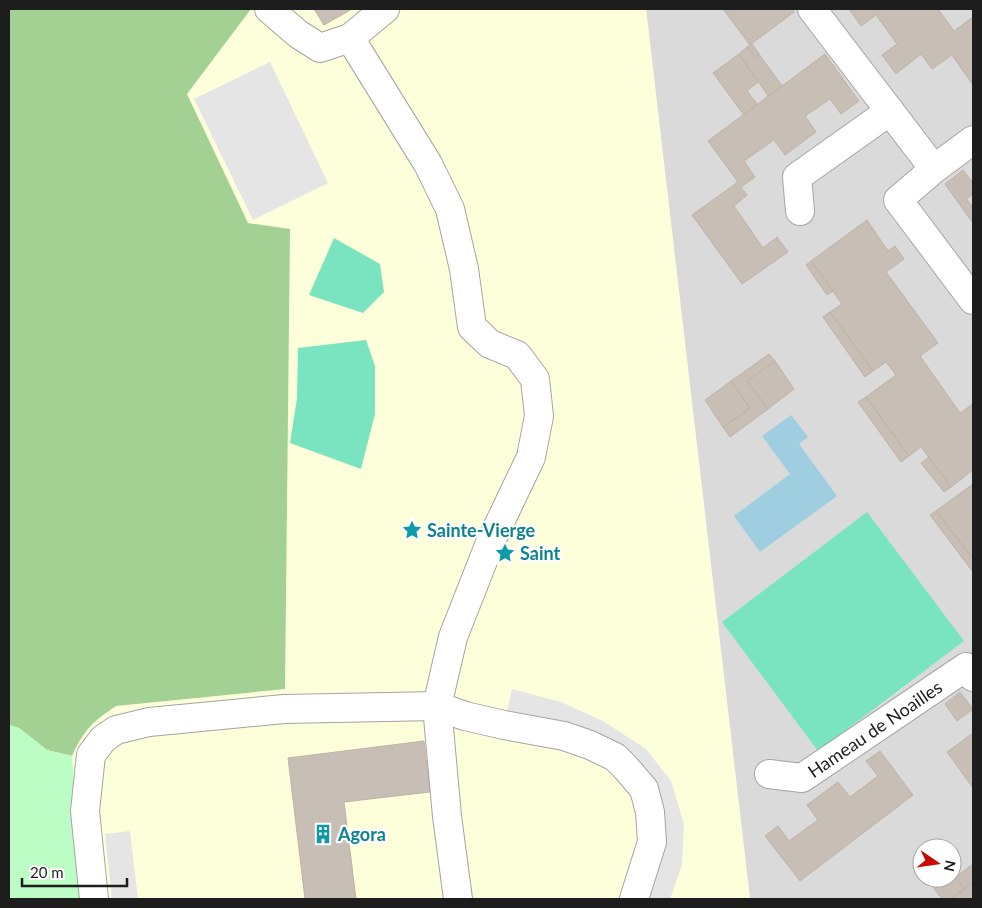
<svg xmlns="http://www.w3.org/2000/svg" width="982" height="908" font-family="Lato,sans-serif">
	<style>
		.residential { fill: #dbdada; fill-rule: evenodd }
		.education { fill: #fdffdb }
		.forest { fill: #a3d194 }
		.park { fill: #bbfdc4 }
		.pitch { fill: #7ae4c0 }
		.parking { fill: #e5e5e5 }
		.water { fill: #9fcee0 }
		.building { fill: #c7beb5; stroke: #c2b2a3 }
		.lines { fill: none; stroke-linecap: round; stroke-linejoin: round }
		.minor-casing { stroke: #a4a4a4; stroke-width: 30 }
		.minor { stroke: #fff; stroke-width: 28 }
		.labels { text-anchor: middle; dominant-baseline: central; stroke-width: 4.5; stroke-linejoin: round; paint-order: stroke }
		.culture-label { font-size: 18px; font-weight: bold; fill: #0d838f; stroke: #fff; text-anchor: start }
		.street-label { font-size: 18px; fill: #1d1d1d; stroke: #fff }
	</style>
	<rect width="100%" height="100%" fill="#efebe2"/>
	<path class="residential" d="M646,9H973V899H750ZM922,848H952V878H922Z"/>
	<polygon class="education" points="9,9 646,9 750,899 9,899"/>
	<path class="forest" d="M9,9H251L187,94L248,223L290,229L285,689L116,706C92,722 84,730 72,756L47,750L19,728L9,725Z"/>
	<polygon class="park" points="9,725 19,728 47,750 72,756 84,899 9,899"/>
	<g class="pitch">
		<polygon points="334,238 380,264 384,292 363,313 309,295"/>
		<polygon points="366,340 375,366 375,414 361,469 290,443 297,398 298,348"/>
		<polygon points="867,512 964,641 818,751 722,622"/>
	</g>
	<g class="parking">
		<polygon points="270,62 328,183 253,220 194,99"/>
		<polygon points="512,689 561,702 603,721 646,749 671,781 684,824 682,865 670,899 634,899 652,842 626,768 504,725"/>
		<polygon points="130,831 138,899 112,899 105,834"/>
	</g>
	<polygon class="water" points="791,415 808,437 799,444 837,496 760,552 734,516 790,474 762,436"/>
	<g class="building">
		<polygon points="314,9 352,9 324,25"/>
		<polygon points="723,9 792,9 794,12 750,45"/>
		<polygon points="849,9 938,9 954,31 973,17 973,85 952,55 932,69 921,54 896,74 882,55 897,44 876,15 861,26"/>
		<polygon points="752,44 759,54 755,57 747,47"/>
		<polygon points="747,47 755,57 759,54 782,86 768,96 739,54"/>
		<polygon points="739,54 758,82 747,91 757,104 744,115 713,73"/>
		<polygon points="825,54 859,101 841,114 830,99 805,116 816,132 785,155 774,140 744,161 755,177 741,187 747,195 734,206 763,248 777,237 788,252 742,284 692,215 738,182 708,141"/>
		<polygon points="963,170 973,183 973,194 967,199 973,208 973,223 945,184"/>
		<polygon points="867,220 888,251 895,246 904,259 886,272 938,343 920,356 960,413 973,404 973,470 951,487 921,447 909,456 866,397 896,375 886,362 873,371 830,312 842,304 811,261"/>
		<polygon points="811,261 833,291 827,295 806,265"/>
		<polygon points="830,312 873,371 865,377 823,317"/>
		<polygon points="769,354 775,361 747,381 768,409 730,437 723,427 750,408 731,381"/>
		<polygon points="775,361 794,389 768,409 747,381"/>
		<polygon points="731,381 750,408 723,427 705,400"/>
		<polygon points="866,397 909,456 901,462 858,402"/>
		<polygon points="929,457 951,487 944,492 921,463"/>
		<polygon points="973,484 973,559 936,511"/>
		<polygon points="936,511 973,559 973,572 930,515"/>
		<polygon points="960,692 973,709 957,721 945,704"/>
		<polygon points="973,733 973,788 947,752"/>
		<polygon points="424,741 430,792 344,802 356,899 305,899 288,758"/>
		<polygon points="880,751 913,795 800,881 765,836 778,826 789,841 818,820 807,805 838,782 850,797 878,776 866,761"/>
		<polygon points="973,864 973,882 964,889 956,877"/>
		<polygon points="952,871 964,889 951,899 942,899 926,878 952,878"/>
		<polygon points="973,882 973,899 951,899 964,889"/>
	</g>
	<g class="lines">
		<defs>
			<g id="minor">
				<polyline points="269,9 298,34 320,48 350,38 385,9"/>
				<polyline points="812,9 934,169"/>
				<polyline points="350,38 428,164 450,209 464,269 472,327 490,344 517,355 535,379 539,416 531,457 490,543 453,637 437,706 447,816 458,899"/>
				<polyline points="973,140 934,169 898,200 973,300"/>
				<polyline points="800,211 797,177 890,111"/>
				<path id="s1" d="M769,774L802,778L966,667L973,677"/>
				<polyline points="94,899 85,811 91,755 103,739 116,730 149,722 284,709 437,706 465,716 504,725 564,736 590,745 615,757 626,768 644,789 650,812 652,842 634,899"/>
			</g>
		</defs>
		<use href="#minor" class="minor-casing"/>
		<use href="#minor" class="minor"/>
	</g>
	<defs>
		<symbol id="sight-bare" viewBox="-9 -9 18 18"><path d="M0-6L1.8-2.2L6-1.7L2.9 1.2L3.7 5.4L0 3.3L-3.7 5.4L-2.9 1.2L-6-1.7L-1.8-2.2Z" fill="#0f9aa8" stroke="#fff" stroke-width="2.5" paint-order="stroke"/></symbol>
		<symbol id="building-bare" viewBox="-9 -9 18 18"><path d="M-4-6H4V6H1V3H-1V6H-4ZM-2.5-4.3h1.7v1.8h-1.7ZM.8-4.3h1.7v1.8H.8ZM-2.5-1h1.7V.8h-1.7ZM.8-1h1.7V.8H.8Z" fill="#0f9aa8" stroke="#fff" stroke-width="2.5" paint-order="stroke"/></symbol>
	</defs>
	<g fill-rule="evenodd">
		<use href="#sight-bare" x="398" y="516" width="28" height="28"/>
		<use href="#sight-bare" x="491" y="539" width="28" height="28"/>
		<use href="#building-bare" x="309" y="820" width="28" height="28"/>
	</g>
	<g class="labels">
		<g class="culture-label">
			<text x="427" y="530">Sainte-Vierge</text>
			<text x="520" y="553">Saint</text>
			<text x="338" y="834">Agora</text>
		</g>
		<g class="street-label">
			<text stroke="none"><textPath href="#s1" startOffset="121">Hameau de Noailles</textPath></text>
		</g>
	</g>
	<rect width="982" height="908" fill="none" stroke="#1d1d1d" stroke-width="20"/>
	<g transform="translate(937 863) rotate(103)"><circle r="24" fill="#ffffff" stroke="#a5a5a5"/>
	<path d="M0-4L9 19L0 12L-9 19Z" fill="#ca0a00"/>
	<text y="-8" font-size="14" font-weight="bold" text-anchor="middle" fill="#1d1d1d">N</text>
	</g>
	<path d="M22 878v8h105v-8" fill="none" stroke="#1d1d1d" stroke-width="2.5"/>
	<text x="30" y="878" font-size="15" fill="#1d1d1d" stroke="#ffffff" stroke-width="4" paint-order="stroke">20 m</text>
</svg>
